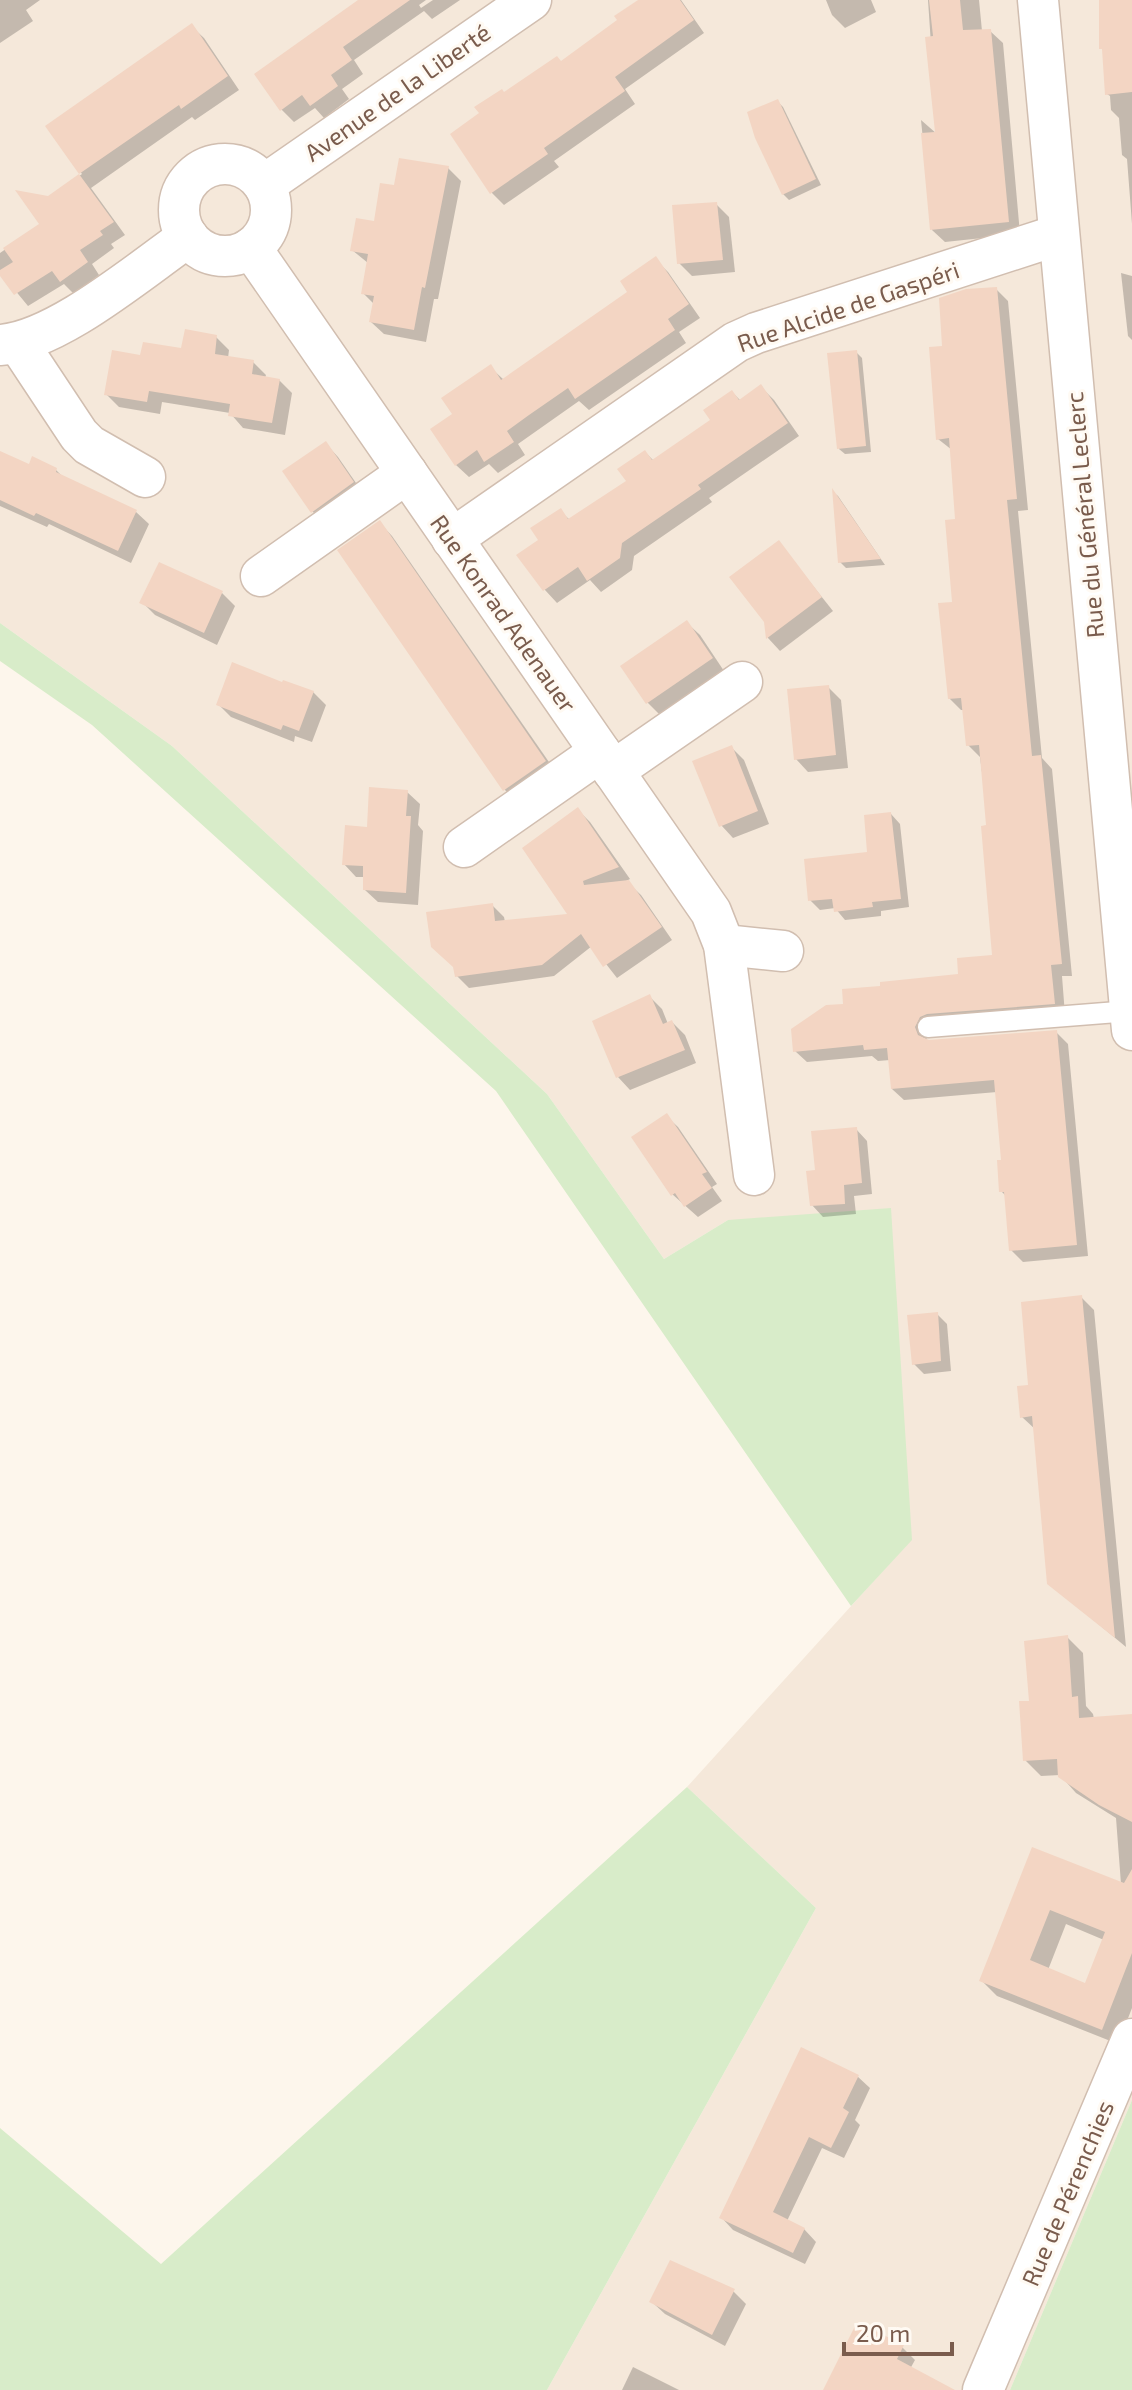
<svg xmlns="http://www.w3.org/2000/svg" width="1132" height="2390" font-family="'Exo 2',sans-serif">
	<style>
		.residential { fill: #f5e8da }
		.green { fill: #d8ecc9 }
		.shadow { fill: #0003; fill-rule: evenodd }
		.building { fill: #f3d5c3; fill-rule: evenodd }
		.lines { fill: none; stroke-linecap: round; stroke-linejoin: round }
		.service-casing { stroke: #d1beb0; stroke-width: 23 }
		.minor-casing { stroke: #d1beb0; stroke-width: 43 }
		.service { stroke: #fff; stroke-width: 20 }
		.minor { stroke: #fff; stroke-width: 40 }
		.labels { text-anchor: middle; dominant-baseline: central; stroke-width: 6; stroke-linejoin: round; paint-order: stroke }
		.street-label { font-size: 24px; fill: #7a5c4d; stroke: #fffaf3 }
	</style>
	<rect width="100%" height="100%" fill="#fdf6ec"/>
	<polygon class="residential" points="0,0 1132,0 1132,2100 1010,2390 547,2390 816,1908 687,1787 911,1540 728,1220 664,1259 547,1094 172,746 0,623"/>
	<g class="green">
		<polygon points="0,623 172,746 547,1094 664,1259 728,1220 891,1208 912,1540 851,1606 496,1091 92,725 0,661"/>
		<polygon points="687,1787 816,1908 547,2390 0,2390 0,2128 161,2264"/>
		<polygon points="1132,2100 1132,2390 1010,2390"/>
	</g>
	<g class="shadow">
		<polygon points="0,0 40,0 26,10 33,21 0,43"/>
		<polygon points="358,0 426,0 419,5 421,8 433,0 460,0 432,19 424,11 354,60 363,74 342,89 349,99 324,118 315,108 294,122 281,109 359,2"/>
		<polygon points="641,0 681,0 704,33 625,89 635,104 554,161 559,167 504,205 492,193 452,135 504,95 561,63 620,21"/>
		<polygon points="826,0 871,0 876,12 845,28 832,15"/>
		<polygon points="928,0 979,0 982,31 990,31 1003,43 1020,234 945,242 932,230 921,120 937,134"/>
		<polygon points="1101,0 1132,0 1132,224 1127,159 1122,155 1119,118 1111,110 1110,96 1107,94 1104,51 1101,48"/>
		<polygon points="191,26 204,38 239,90 195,120 192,117 91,188 125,235 111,244 114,248 92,264 99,275 74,294 64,284 28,306 0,272 0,253 42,224 48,198 82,174 48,126"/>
		<polygon points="777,101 783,107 821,185 789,200 783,194"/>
		<polygon points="448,168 461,181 438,299 434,299 426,342 384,334 371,322 374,304 363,293 368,263 352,250 375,223 396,188"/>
		<polygon points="716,204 729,217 735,272 692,276 679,263"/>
		<polygon points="655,259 668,272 700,318 679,332 686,343 589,410 579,401 518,444 525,455 498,473 489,464 469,477 456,465 454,414 490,367 504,380 630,292"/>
		<polygon points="1121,273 1132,276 1132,340 1128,336"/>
		<polygon points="996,289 1008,301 1028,510 1018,511 1042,758 1052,769 1072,976 1062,976 1065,1015 928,1033 926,1041 1056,1032 1068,1044 1088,1256 1023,1262 1011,1250 1006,1196 1001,1191 1004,1162 997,1092 904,1100 892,1089 890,1060 878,1061 872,1056 807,1062 795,1051 845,1005 883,988 960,976 994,957 989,827 980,757 968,745 965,710 961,710 949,698 958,521 952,450 938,439 945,348"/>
		<polygon points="216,337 229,350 228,358 253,362 266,375 265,378 279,380 292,393 285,435 243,428 230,413 162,402 160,414 119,407 106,394 142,357 183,350"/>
		<polygon points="856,352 862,358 871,452 845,454 839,449"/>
		<polygon points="761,387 774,400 799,436 709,498 712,502 634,556 632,570 601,592 590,580 557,603 545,590 519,555 541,541 560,511 570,520 628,482 645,452 654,461 713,420 732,392 741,401"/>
		<polygon points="326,444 338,457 365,496 325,524 312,511"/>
		<polygon points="0,453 30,466 56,470 64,478 136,512 149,524 131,563 49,524 47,527 0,506"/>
		<polygon points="834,493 838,496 885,565 846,568 840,562"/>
		<polygon points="380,523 392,536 558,775 518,803 505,790 340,551"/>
		<polygon points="778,542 833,611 780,651 768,638 766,621"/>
		<polygon points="222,593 235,606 217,645 155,615 142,602"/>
		<polygon points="687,623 700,635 724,671 660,715 647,702"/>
		<polygon points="283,685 313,692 326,705 312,742 295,736 294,742 231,717 218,704"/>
		<polygon points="828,687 841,700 848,768 808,772 796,759"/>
		<polygon points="731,747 744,760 769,824 733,838 721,825"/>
		<polygon points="407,792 420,804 418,825 423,831 418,905 378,902 365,890 365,877 356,877 344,864 369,829"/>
		<polygon points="578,810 590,822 630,879 626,881 641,895 672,940 617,978 592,946 554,976 469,988 457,976 492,905 504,917 505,922 570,915"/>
		<polygon points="891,814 900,824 909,907 881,911 881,916 845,920 835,908 820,910 810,900 869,853"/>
		<polygon points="649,996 662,1009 668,1024 672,1022 685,1035 696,1063 630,1090 618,1077"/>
		<polygon points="666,1116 678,1127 717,1184 712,1187 722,1201 698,1217 672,1194"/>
		<polygon points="856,1129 867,1141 872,1194 854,1196 856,1214 823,1217 812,1205 817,1172"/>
		<polygon points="1082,1298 1094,1310 1126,1647 1049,1583 1036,1430 1022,1417 1031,1386"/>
		<polygon points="937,1314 947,1324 951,1371 924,1374 914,1364"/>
		<path d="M1067,1637L1083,1653L1086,1706L1093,1714L1094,1719L1132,1716V2008L1118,2044L997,1996L982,1981L1033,1850L1121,1884L1116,1818L1076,1793L1060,1775L1041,1776L1025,1760L1031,1702ZM1066,1924L1104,1940L1086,1986L1048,1970Z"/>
		<polygon points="857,2076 870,2088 855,2120 860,2125 844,2158 822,2148 787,2221 804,2229 816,2242 805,2264 733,2230 721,2217"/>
		<polygon points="733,2291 746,2304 725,2346 665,2314 652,2302"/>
		<polygon points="902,2347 915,2360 910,2369 928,2390 825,2390"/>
		<polygon points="633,2367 679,2390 622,2390"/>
	</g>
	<g class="building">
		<polygon points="358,0 410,0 343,47 352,60 331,75 338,86 310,106 302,95 280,111 254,74"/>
		<polygon points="638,0 680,0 694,20 615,77 625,91 544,148 548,154 490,194 450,134 479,113 474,107 502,89 504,92 557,56 561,61 617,20 614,16"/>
		<polygon points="929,0 960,0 963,30 991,29 1009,222 930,230 921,133 935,132 925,37 933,36"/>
		<polygon points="1099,0 1132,0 1132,92 1105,95 1102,49 1099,49"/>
		<polygon points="192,23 228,76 181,109 179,105 79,174 114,222 100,231 103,235 80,250 88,262 60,282 52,271 14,295 0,276 0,270 13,262 3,248 39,224 15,190 48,196 79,174 45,126"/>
		<polygon points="778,99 816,179 782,195 755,138 747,112"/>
		<polygon points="399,158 449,166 425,288 422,287 414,330 369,322 374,296 361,294 368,254 350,251 356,218 374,221 380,183 394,185"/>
		<polygon points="717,202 723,260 677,264 672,205"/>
		<polygon points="656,256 689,304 668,319 675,330 575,399 568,388 529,415 507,431 514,442 484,462 477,450 455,466 430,429 452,414 441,398 491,364 501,380 627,292 620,281"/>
		<polygon points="997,287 1017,499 1007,500 1032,756 1041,755 1062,964 1051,965 1055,1004 927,1014 920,1017 915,1027 918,1035 929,1040 1057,1030 1077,1245 1009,1251 1004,1192 999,1192 997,1160 1001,1160 994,1080 891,1089 887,1048 864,1050 863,1045 793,1052 791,1029 826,1005 843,1004 842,989 880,986 880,982 958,974 957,958 992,955 981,826 986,825 979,745 966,746 961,698 948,699 938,603 952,602 945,520 955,519 949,438 936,440 929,347 942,346 939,298 966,289"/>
		<polygon points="185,329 217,335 215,354 254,360 252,374 280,379 272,423 228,416 230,404 149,391 147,402 104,395 112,350 140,355 143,342 181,348"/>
		<polygon points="857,350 866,446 837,449 827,353"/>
		<polygon points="761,384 788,423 698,485 701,489 622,543 620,558 587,581 578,567 543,591 516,555 538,540 530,528 561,508 568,519 626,481 617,469 645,450 652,460 710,420 703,410 732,390 739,400"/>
		<polygon points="326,441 354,482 311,513 282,471"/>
		<polygon points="0,451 29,464 32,456 57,468 56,472 137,510 118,551 36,513 34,516 0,500"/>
		<polygon points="832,488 881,559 838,563"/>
		<polygon points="380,520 546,761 503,791 337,550"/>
		<polygon points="779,540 822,597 766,639 764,622 729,577"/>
		<polygon points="159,562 223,591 204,633 139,603"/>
		<polygon points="687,620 713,658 646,704 620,666"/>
		<polygon points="232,662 282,682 283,680 314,691 299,731 283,725 281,730 216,705"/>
		<polygon points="829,685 836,755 794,760 787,689"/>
		<polygon points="732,745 758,811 719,827 692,761"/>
		<polygon points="369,787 408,790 406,816 411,816 406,893 363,890 363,866 342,865 345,825 367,827"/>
		<polygon points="578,807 619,867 583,881 584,885 629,880 662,927 603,967 581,934 542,965 455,977 453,967 431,947 426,912 493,903 495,921 567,914 522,848"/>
		<polygon points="891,812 901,899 872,902 873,907 834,912 832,899 808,901 804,859 867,852 864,815"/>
		<polygon points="650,994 663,1024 672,1020 685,1050 616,1078 592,1021"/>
		<polygon points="667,1113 707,1172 702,1174 712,1188 684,1207 675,1193 671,1196 631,1137"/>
		<polygon points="857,1127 862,1183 844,1185 845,1204 810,1206 806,1171 815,1170 811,1131"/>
		<polygon points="1082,1295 1096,1443 1115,1638 1047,1584 1032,1416 1020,1418 1017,1386 1028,1385 1021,1302"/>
		<polygon points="938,1312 941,1361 912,1365 907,1315"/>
		<polygon points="1068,1635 1072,1697 1078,1696 1079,1718 1132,1714 1132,1822 1099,1805 1058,1777 1057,1759 1023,1761 1019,1701 1029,1701 1024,1641"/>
		<path d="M1032,1847L1124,1883L1132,1869V1953L1102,2030L979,1981ZM1050,1910L1105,1932L1085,1983L1030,1960Z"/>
		<polygon points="801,2047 859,2075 843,2108 849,2112 831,2148 809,2137 773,2212 805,2228 793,2253 719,2218"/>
		<polygon points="670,2260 735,2289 712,2335 649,2302"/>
		<polygon points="857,2322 904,2345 897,2359 955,2390 823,2390"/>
	</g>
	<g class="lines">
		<defs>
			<polyline id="service" points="928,1027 1130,1011"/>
			<g id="minor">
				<polyline points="1038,0 1132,1030"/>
				<circle cx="225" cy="210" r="46"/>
				<polyline points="264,185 531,0"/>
				<polyline points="251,248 711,912 724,945 754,1175"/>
				<polyline points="18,343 79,435 89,445 145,477"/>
				<path d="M0,345C57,341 139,271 188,237"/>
				<polyline points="452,539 736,342 756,333 1058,235"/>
				<polyline points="261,576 407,473"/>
				<polyline points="613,771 742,682"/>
				<polyline points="464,847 600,752"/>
				<polyline points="724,945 783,951"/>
				<polyline points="983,2390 1132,2039"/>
			</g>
		</defs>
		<use href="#service" class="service-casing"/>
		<use href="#minor" class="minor-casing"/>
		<use href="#service" class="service"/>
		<use href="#minor" class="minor"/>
	</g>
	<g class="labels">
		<g class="street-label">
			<text transform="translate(397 92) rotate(-35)">Avenue de la Liberté</text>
			<text transform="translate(848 306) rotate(-19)">Rue Alcide de Gaspéri</text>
			<text transform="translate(1084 515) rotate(-95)">Rue du Général Leclerc</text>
			<text transform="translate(504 613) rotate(55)">Rue Konrad Adenauer</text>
			<text transform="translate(1067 2193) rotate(-67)">Rue de Pérenchies</text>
		</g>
	</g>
	<path d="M844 2342v12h108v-12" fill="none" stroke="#7a5c4d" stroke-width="4"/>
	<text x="856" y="2342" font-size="24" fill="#7a5c4d" stroke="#fffaf3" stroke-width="6" paint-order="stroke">20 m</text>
</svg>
